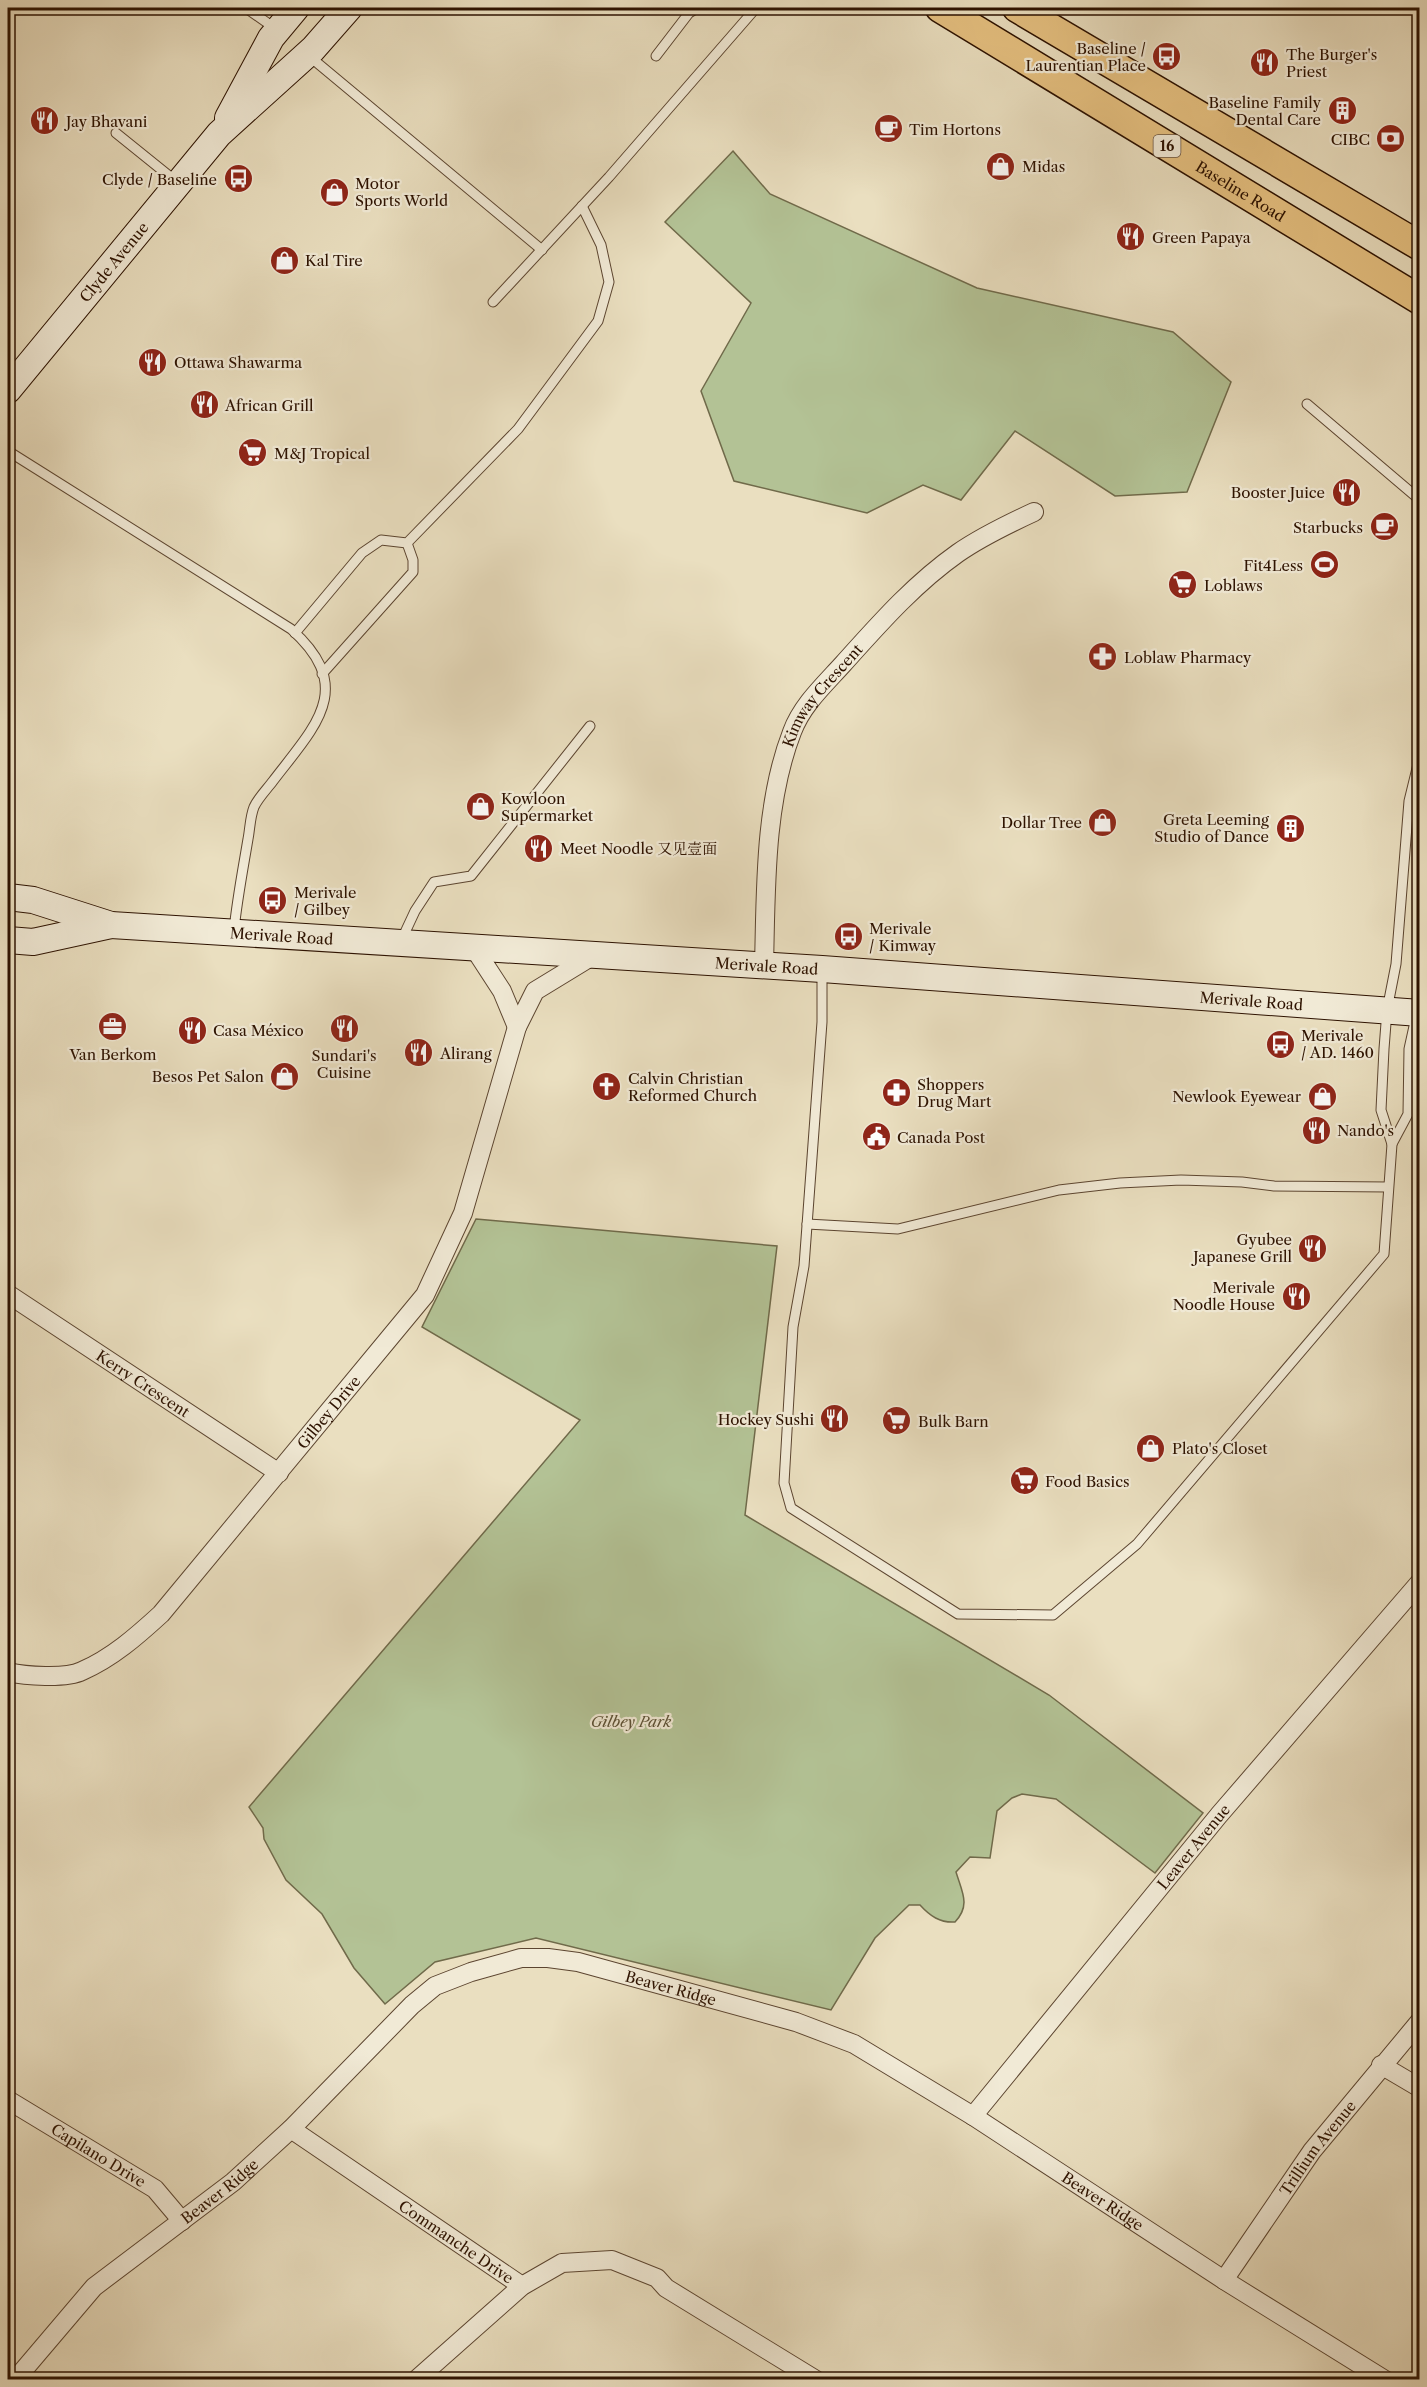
<svg xmlns="http://www.w3.org/2000/svg" width="1427" height="2387" font-family="'Libre Caslon Text','Noto Serif SC',serif">
	<style>
		.green { fill: #b3c295; stroke: #706a4a; stroke-width: 1.5 }
		.lines { fill: none; stroke-linecap: round; stroke-linejoin: round }
		.service-casing { stroke: #5c4530; stroke-width: 11 }
		.minor-casing { stroke: #5c4530; stroke-width: 20 }
		.secondary-casing { stroke: #2d1200; stroke-width: 28 }
		.primary-casing { stroke: #2d1200; stroke-width: 31 }
		.service { stroke: #f1ead6; stroke-width: 9 }
		.minor { stroke: #f1ead6; stroke-width: 18 }
		.secondary { stroke: #f1ead6; stroke-width: 26 }
		.primary { stroke: #e5c080; stroke-width: 28 }
		.labels { text-anchor: middle; dominant-baseline: central; stroke-width: 4.5; stroke-linejoin: round; paint-order: stroke }
		.shield { fill: #f1ead6; stroke: #685340; stroke-width: 1.5 }
		.shield-label { font-size: 14px; font-weight: bold; fill: #2d1200 }
		.poi-label { font-size: 15px; fill: #2d1200; stroke: #f1ead6; text-anchor: start }
		.street-label { font-size: 15px; fill: #2d1200; stroke: #f1ead6 }
		.park-label { font-size: 15px; font-style: italic; fill: #5c5034; stroke: #f1ead6 }
	</style>
	<rect width="100%" height="100%" fill="#eadfc0"/>
	<filter id="stains"><feTurbulence type="fractalNoise" baseFrequency=".00333" numOctaves="4"/><feColorMatrix values="0 0 0 0 .2 0 0 0 0 .09 0 0 0 0 .02 0 0 0 .5 -.17"/></filter>
	<radialGradient id="worn" r=".72"><stop offset=".6" stop-color="#630" stop-opacity="0"/><stop offset="1" stop-color="#630" stop-opacity=".3"/></radialGradient>
	<g class="green">
		<polygon points="733,151 770,194 977,288 1173,332 1231,382 1187,492 1115,496 1015,431 961,500 923,485 867,513 734,481 701,391 751,303 665,222"/>
		<path d="M476,1219L777,1246L745,1515L1049,1695L1203,1813L1155,1873L1056,1799L1022,1794L1012,1798L997,1811L990,1858L970,1857L956,1872C962,1892 971,1905 955,1922C940,1923 930,1916 920,1905H909L875,1938L831,2010L536,1938L435,1962L385,2004L354,1968L322,1914L286,1880L264,1839L263,1828L249,1807L580,1420L422,1327Z"/>
	</g>
	<g class="lines">
		<defs>
			<g id="service">
				<polyline points="246,8 276,29"/>
				<polyline points="309,56 542,250"/>
				<polyline points="656,56 689,13 697,8"/>
				<polyline points="116,133 178,183"/>
				<polyline points="493,302 609,177 756,8"/>
				<polyline points="1307,404 1420,500"/>
				<path d="M8,451L291,629C357,688 315,726 273,781C267,789 258,798 254,807C250,817 250,829 248,839C243,869 237,900 234,930"/>
				<polyline points="295,633 362,553 381,540 407,543 518,429 598,321 609,282 601,245 582,206"/>
				<polyline points="322,674 413,572 413,560 407,543"/>
				<polyline points="401,941 415,911 434,882 471,876 590,726"/>
				<polyline points="822,971 822,1022 804,1266 793,1327 784,1483 791,1508 958,1614 1053,1615 1137,1544 1384,1254 1392,1144 1408,1114 1409,1049 1420,999"/>
				<polyline points="1392,1144 1381,1110 1384,1049 1387,1010 1396,964 1409,801 1420,756"/>
				<polyline points="807,1224 898,1229 1059,1190 1120,1183 1181,1180 1242,1182 1274,1186 1388,1187"/>
			</g>
			<g id="minor">
				<polyline points="474,948 502,991 517,1027"/>
				<path id="s1" d="M764,966C766,891 764,804 792,732C802,705 824,685 843,664C879,624 914,584 958,553C981,537 1008,524 1034,512"/>
				<path id="s2" d="M8,1294L279,1473"/>
				<path id="s3" d="M8,1672C25,1676 66,1679 82,1671C112,1658 137,1636 161,1614L425,1295L463,1213L517,1027L535,991L594,955"/>
				<polyline points="1381,2065 1420,2088"/>
				<path id="s4" d="M8,2100L155,2189L182,2221"/>
				<path id="s5" d="M973,2116L1219,1815L1420,1582"/>
				<path id="s6" d="M291,2129L522,2286"/>
				<path id="s7" d="M1224,2280L1312,2151L1420,2021"/>
				<path id="s8" d="M15,2380L94,2287L233,2182L291,2129L412,2005L435,1986L471,1972L521,1958H548L578,1962L796,2022L854,2044L973,2116L1224,2280L1385,2380"/>
				<polyline points="416,2380 522,2286 562,2263 612,2260 657,2278 666,2288 816,2380"/>
			</g>
			<g id="secondary">
				<polyline points="228,118 271,38 296,8"/>
				<path id="s9" d="M8,390L219,134L313,49L349,8"/>
				<path id="s10" d="M8,897L33,900L111,925L822,969L1420,1013"/>
				<polyline points="8,940 33,942 111,925"/>
			</g>
			<g id="primary">
				<path id="s11" d="M940,8L1420,300"/>
				<polyline points="1017,8 1420,246"/>
			</g>
		</defs>
		<use href="#service" class="service-casing"/>
		<use href="#minor" class="minor-casing"/>
		<use href="#secondary" class="secondary-casing"/>
		<use href="#primary" class="primary-casing"/>
		<use href="#service" class="service"/>
		<use href="#minor" class="minor"/>
		<use href="#secondary" class="secondary"/>
		<use href="#primary" class="primary"/>
	</g>
	<defs>
		<symbol id="bus-disc" viewBox="-11 -11 22 22"><circle r="9.5" fill="#8f2418" stroke="#f1ead6"/><path d="M-5-6H5V4H4V6H2V4H-2V6H-4V4H-5ZM-3.5-4V0h7V-4ZM-3.5 1.2v1.5H-2V1.2ZM2 1.2v1.5H3.5V1.2Z" fill="#fff"/></symbol>
		<symbol id="restaurant-disc" viewBox="-11 -11 22 22"><circle r="9.5" fill="#8f2418" stroke="#f1ead6"/><path d="M-5-6h1v4h1v-4h1v4h1v-4h1v5L-1.5 .5V6h-2V.5L-5-1ZM5-6V6H3V1.5H1.5Q1.5-4 5-6Z" fill="#fff"/></symbol>
		<symbol id="building-disc" viewBox="-11 -11 22 22"><circle r="9.5" fill="#8f2418" stroke="#f1ead6"/><path d="M-4-6H4V6H1V3H-1V6H-4ZM-2.5-4.3h1.7v1.8h-1.7ZM.8-4.3h1.7v1.8H.8ZM-2.5-1h1.7V.8h-1.7ZM.8-1h1.7V.8H.8Z" fill="#fff"/></symbol>
		<symbol id="cafe-disc" viewBox="-11 -11 22 22"><circle r="9.5" fill="#8f2418" stroke="#f1ead6"/><path d="M-5.5-4.5H6V0H3Q3 3.5 0 3.5H-2.5Q-5.5 3.5-5.5 0ZM3-3.2v2h1.7v-2ZM-6 4.5H4V6H-6Z" fill="#fff"/></symbol>
		<symbol id="bank-disc" viewBox="-11 -11 22 22"><circle r="9.5" fill="#8f2418" stroke="#f1ead6"/><path d="M-6-4H6V4H-6ZM0-2.3a2.3 2.3 0 1 0 0 4.6a2.3 2.3 0 1 0 0-4.6Z" fill="#fff"/></symbol>
		<symbol id="shop-disc" viewBox="-11 -11 22 22"><circle r="9.5" fill="#8f2418" stroke="#f1ead6"/><path d="M-5-2.5h2.3a2.7 3.5 0 0 1 5.4 0H5L5.5 6h-11ZM-1.5-2.5h3a1.5 2.3 0 0 0-3 0Z" fill="#fff"/></symbol>
		<symbol id="supermarket-disc" viewBox="-11 -11 22 22"><circle r="9.5" fill="#8f2418" stroke="#f1ead6"/><path d="M-6-5.5h2.5l.6 2H6L4.5 2H-2.5L-4.4-4H-6ZM-1.5 3.2a1.3 1.3 0 1 0 .1 0ZM3 3.2a1.3 1.3 0 1 0 .1 0Z" fill="#fff"/></symbol>
		<symbol id="stadium-disc" viewBox="-11 -11 22 22"><circle r="9.5" fill="#8f2418" stroke="#f1ead6"/><path d="M0-5a6.5 5 0 1 0 0 10a6.5 5 0 1 0 0-10ZM-3.5-1.8h7v3.6h-7Z" fill="#fff"/></symbol>
		<symbol id="pharmacy-disc" viewBox="-11 -11 22 22"><circle r="9.5" fill="#8f2418" stroke="#f1ead6"/><path d="M-2-6h4v4h4v4h-4v4h-4v-4h-4v-4h4Z" fill="#fff"/></symbol>
		<symbol id="office-disc" viewBox="-11 -11 22 22"><circle r="9.5" fill="#8f2418" stroke="#f1ead6"/><path d="M-6-3h4V-5.5h4V-3h4V5H-6ZM-1-4.5V-3h2v-1.5ZM-6 0V1H6V0Z" fill="#fff"/></symbol>
		<symbol id="church-disc" viewBox="-11 -11 22 22"><circle r="9.5" fill="#8f2418" stroke="#f1ead6"/><path d="M-1.2-6h2.4v3.5h3.3v2.4h-3.3V6h-2.4V-.1h-3.3v-2.4h3.3Z" fill="#fff"/></symbol>
		<symbol id="civic-disc" viewBox="-11 -11 22 22"><circle r="9.5" fill="#8f2418" stroke="#f1ead6"/><path d="M-.6-6.5H3V-4.5H.6V-3L4-1V1h2V6H-6V1h2V-1L-.6-3ZM-1.2 2.5V6h2.4V2.5Z" fill="#fff"/></symbol>
	</defs>
	<g fill-rule="evenodd">
		<use href="#bus-disc" x="1150" y="40" width="33" height="33"/>
		<use href="#restaurant-disc" x="1248" y="46" width="33" height="33"/>
		<use href="#building-disc" x="1326" y="94" width="33" height="33"/>
		<use href="#restaurant-disc" x="28" y="104" width="33" height="33"/>
		<use href="#cafe-disc" x="872" y="112" width="33" height="33"/>
		<use href="#bank-disc" x="1374" y="122" width="33" height="33"/>
		<use href="#shop-disc" x="984" y="150" width="33" height="33"/>
		<use href="#bus-disc" x="222" y="162" width="33" height="33"/>
		<use href="#shop-disc" x="318" y="176" width="33" height="33"/>
		<use href="#restaurant-disc" x="1114" y="220" width="33" height="33"/>
		<use href="#shop-disc" x="268" y="244" width="33" height="33"/>
		<use href="#restaurant-disc" x="136" y="346" width="33" height="33"/>
		<use href="#restaurant-disc" x="188" y="388" width="33" height="33"/>
		<use href="#supermarket-disc" x="236" y="436" width="33" height="33"/>
		<use href="#restaurant-disc" x="1330" y="476" width="33" height="33"/>
		<use href="#cafe-disc" x="1368" y="510" width="33" height="33"/>
		<use href="#stadium-disc" x="1308" y="548" width="33" height="33"/>
		<use href="#supermarket-disc" x="1166" y="568" width="33" height="33"/>
		<use href="#pharmacy-disc" x="1086" y="640" width="33" height="33"/>
		<use href="#shop-disc" x="464" y="790" width="33" height="33"/>
		<use href="#shop-disc" x="1086" y="806" width="33" height="33"/>
		<use href="#building-disc" x="1274" y="812" width="33" height="33"/>
		<use href="#restaurant-disc" x="522" y="832" width="33" height="33"/>
		<use href="#bus-disc" x="256" y="884" width="33" height="33"/>
		<use href="#bus-disc" x="832" y="920" width="33" height="33"/>
		<use href="#office-disc" x="96" y="1010" width="33" height="33"/>
		<use href="#restaurant-disc" x="328" y="1012" width="33" height="33"/>
		<use href="#restaurant-disc" x="176" y="1014" width="33" height="33"/>
		<use href="#bus-disc" x="1264" y="1028" width="33" height="33"/>
		<use href="#restaurant-disc" x="402" y="1036" width="33" height="33"/>
		<use href="#shop-disc" x="268" y="1060" width="33" height="33"/>
		<use href="#church-disc" x="590" y="1070" width="33" height="33"/>
		<use href="#pharmacy-disc" x="880" y="1076" width="33" height="33"/>
		<use href="#shop-disc" x="1306" y="1080" width="33" height="33"/>
		<use href="#restaurant-disc" x="1300" y="1114" width="33" height="33"/>
		<use href="#civic-disc" x="860" y="1120" width="33" height="33"/>
		<use href="#restaurant-disc" x="1296" y="1232" width="33" height="33"/>
		<use href="#restaurant-disc" x="1280" y="1280" width="33" height="33"/>
		<use href="#restaurant-disc" x="818" y="1402" width="33" height="33"/>
		<use href="#supermarket-disc" x="880" y="1404" width="33" height="33"/>
		<use href="#shop-disc" x="1134" y="1432" width="33" height="33"/>
		<use href="#supermarket-disc" x="1008" y="1464" width="33" height="33"/>
	</g>
	<g class="labels">
		<rect class="shield" x="1153.5" y="135" width="27" height="22" rx="4.5"/>
		<g class="shield-label">
			<text x="1167" y="146">16</text>
		</g>
		<g class="poi-label">
			<text x="1146" y="48" text-anchor="end">Baseline /<tspan x="1146" dy="17">Laurentian Place</tspan></text>
			<text x="1286" y="54">The Burger's<tspan x="1286" dy="17">Priest</tspan></text>
			<text x="1321" y="102" text-anchor="end">Baseline Family<tspan x="1321" dy="17">Dental Care</tspan></text>
			<text x="66" y="121">Jay Bhavani</text>
			<text x="909" y="129">Tim Hortons</text>
			<text x="1370" y="139" text-anchor="end">CIBC</text>
			<text x="1022" y="166">Midas</text>
			<text x="217" y="179" text-anchor="end">Clyde / Baseline</text>
			<text x="355" y="183">Motor<tspan x="355" dy="17">Sports World</tspan></text>
			<text x="1152" y="237">Green Papaya</text>
			<text x="305" y="260">Kal Tire</text>
			<text x="174" y="362">Ottawa Shawarma</text>
			<text x="225" y="405">African Grill</text>
			<text x="274" y="453">M&amp;J Tropical</text>
			<text x="1325" y="492" text-anchor="end">Booster Juice</text>
			<text x="1363" y="527" text-anchor="end">Starbucks</text>
			<text x="1303" y="565" text-anchor="end">Fit4Less</text>
			<text x="1204" y="585">Loblaws</text>
			<text x="1124" y="657">Loblaw Pharmacy</text>
			<text x="501" y="798">Kowloon<tspan x="501" dy="17">Supermarket</tspan></text>
			<text x="1269" y="819" text-anchor="end">Greta Leeming<tspan x="1269" dy="17">Studio of Dance</tspan></text>
			<text x="1082" y="822" text-anchor="end">Dollar Tree</text>
			<text x="560" y="848">Meet Noodle 又见壹面</text>
			<text x="294" y="892">Merivale<tspan x="294" dy="17">/ Gilbey</tspan></text>
			<text x="869" y="928">Merivale<tspan x="869" dy="17">/ Kimway</tspan></text>
			<text x="213" y="1030">Casa México</text>
			<text x="1301" y="1035">Merivale<tspan x="1301" dy="17">/ AD. 1460</tspan></text>
			<text x="440" y="1053">Alirang</text>
			<text x="113" y="1054" text-anchor="middle">Van Berkom</text>
			<text x="344" y="1055" text-anchor="middle">Sundari's<tspan x="344" dy="17">Cuisine</tspan></text>
			<text x="264" y="1076" text-anchor="end">Besos Pet Salon</text>
			<text x="628" y="1078">Calvin Christian<tspan x="628" dy="17">Reformed Church</tspan></text>
			<text x="917" y="1084">Shoppers<tspan x="917" dy="17">Drug Mart</tspan></text>
			<text x="1301" y="1096" text-anchor="end">Newlook Eyewear</text>
			<text x="1337" y="1130">Nando's</text>
			<text x="897" y="1137">Canada Post</text>
			<text x="1292" y="1239" text-anchor="end">Gyubee<tspan x="1292" dy="17">Japanese Grill</tspan></text>
			<text x="1275" y="1287" text-anchor="end">Merivale<tspan x="1275" dy="17">Noodle House</tspan></text>
			<text x="814" y="1419" text-anchor="end">Hockey Sushi</text>
			<text x="918" y="1421">Bulk Barn</text>
			<text x="1172" y="1448">Plato's Closet</text>
			<text x="1045" y="1481">Food Basics</text>
		</g>
		<g class="street-label">
			<text stroke="none"><textPath href="#s11" startOffset="352">Baseline Road</textPath></text>
			<text stroke="none"><textPath href="#s9" startOffset="166">Clyde Avenue</textPath></text>
			<text stroke="none"><textPath href="#s1" startOffset="284">Kimway Crescent</textPath></text>
			<text stroke="none"><textPath href="#s10" startOffset="278">Merivale Road</textPath></text>
			<text stroke="none"><textPath href="#s10" startOffset="764">Merivale Road</textPath></text>
			<text stroke="none"><textPath href="#s10" startOffset="1250">Merivale Road</textPath></text>
			<text stroke="none"><textPath href="#s2" startOffset="162">Kerry Crescent</textPath></text>
			<text stroke="none"><textPath href="#s3" startOffset="435">Gilbey Drive</textPath></text>
			<text stroke="none"><textPath href="#s5" startOffset="348">Leaver Avenue</textPath></text>
			<text stroke="none"><textPath href="#s8" startOffset="822">Beaver Ridge</textPath></text>
			<text stroke="none"><textPath href="#s7" startOffset="162">Trillium Avenue</textPath></text>
			<text stroke="none"><textPath href="#s4" startOffset="106">Capilano Drive</textPath></text>
			<text stroke="none"><textPath href="#s8" startOffset="280">Beaver Ridge</textPath></text>
			<text stroke="none"><textPath href="#s8" startOffset="1308">Beaver Ridge</textPath></text>
			<text stroke="none"><textPath href="#s6" startOffset="200">Commanche Drive</textPath></text>
		</g>
		<g class="park-label">
			<text x="631" y="1721">Gilbey Park</text>
		</g>
	</g>
	<rect width="1427" height="2387" fill="none" stroke="#eadfc0" stroke-width="30"/>
	<rect x="9" y="9" width="1409" height="2369" fill="none" stroke="#2d1200" stroke-width="3"/>
	<rect x="15" y="15" width="1397" height="2357" fill="none" stroke="#2d1200" stroke-width="1.5"/>
	<rect width="100%" height="100%" filter="url(#stains)"/>
	<rect width="100%" height="100%" fill="url(#worn)"/>
</svg>
